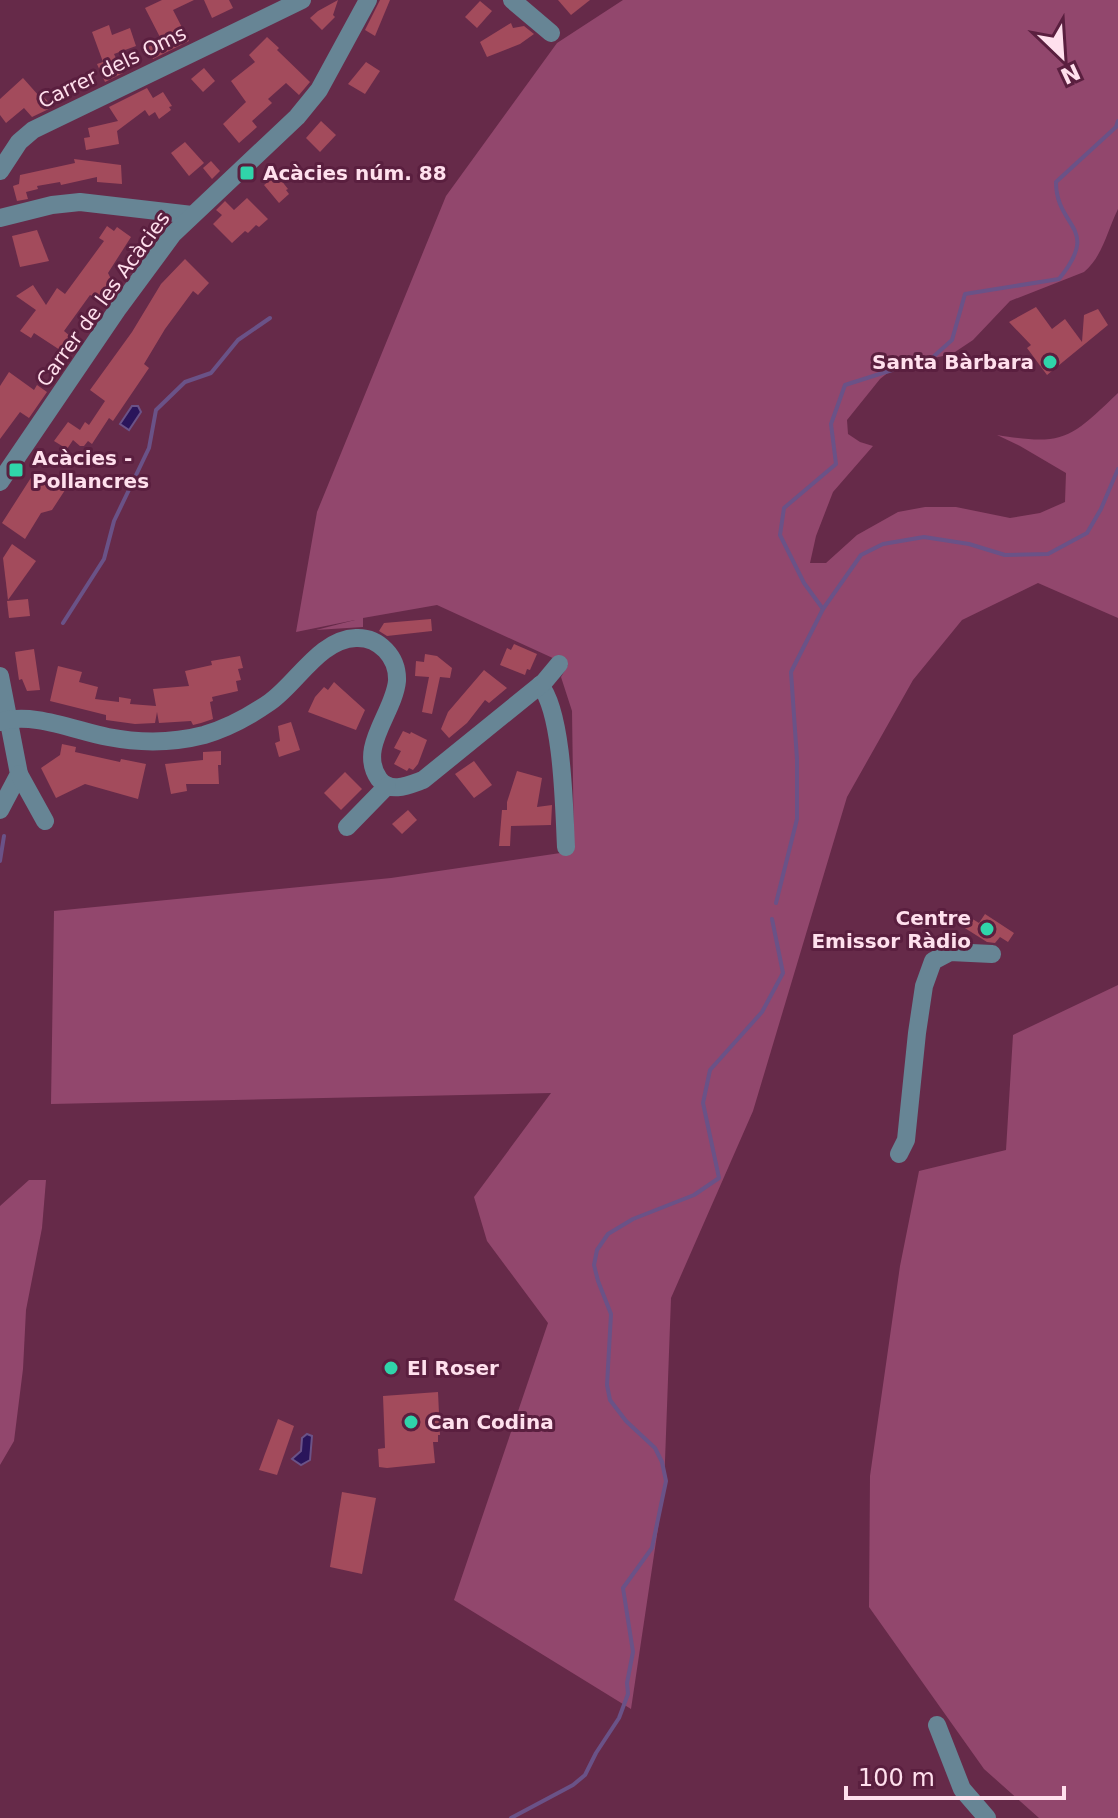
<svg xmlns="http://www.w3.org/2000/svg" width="1118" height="1818" font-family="'DejaVu Sans',sans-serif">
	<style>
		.green { fill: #92476d }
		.water { fill: #2a155b; stroke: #6a5287; stroke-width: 2 }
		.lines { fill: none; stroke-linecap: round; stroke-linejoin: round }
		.stream { stroke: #6a5287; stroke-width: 4 }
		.building { fill: #a34b5c }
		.minor { stroke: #678595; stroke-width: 18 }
		.poi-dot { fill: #30d4aa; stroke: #5a1f3f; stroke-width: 3 }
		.labels { text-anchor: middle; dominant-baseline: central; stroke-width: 6; stroke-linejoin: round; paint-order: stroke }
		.street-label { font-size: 20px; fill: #ffe0ed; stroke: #5a1f3f }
		.poi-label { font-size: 20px; font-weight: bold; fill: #ffe0ed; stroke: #5a1f3f; text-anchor: start }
	</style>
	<rect width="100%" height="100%" fill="#662a49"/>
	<g class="green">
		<path d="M623,0H1118V209C1107,231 1103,256 1084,272L1010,301L973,340L952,354L902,365L890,371L880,379L847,420L848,434L860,442L873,446L833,492L816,536L810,563H826L857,535L898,512L925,507H956L1010,518L1040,513L1065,502L1066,473L1020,446L997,435C1064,446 1070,439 1118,393V618L1038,583L962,620L913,680L847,797L753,1111L671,1298L664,1488L631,1709L454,1600L548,1323L487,1241L474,1197L551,1093L51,1104L54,911L391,878L574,851L572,711L561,677L568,665L437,605L363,618V627L316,630L355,620L296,632L317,512L446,196L557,43Z"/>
		<polygon points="1118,985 1118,1818 1039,1818 984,1769 869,1607 870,1476 900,1266 919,1171 1006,1150 1013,1035"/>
		<polygon points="29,1180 46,1180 42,1228 26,1310 23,1369 14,1441 0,1465 0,1206"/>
	</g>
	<g class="water">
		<polygon points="132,406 138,406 141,412 129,430 120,424"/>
		<polygon points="307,1434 312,1436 310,1460 301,1465 292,1459 301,1451 302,1438"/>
	</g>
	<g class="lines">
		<g class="stream">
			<path d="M823,609L804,583L780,535L784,508L836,464L831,424L845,385L933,357L952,340L965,294L1059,279C1102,226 1056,229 1056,182L1116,127L1118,121"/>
			<polyline points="63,623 104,559 114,521 149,448 156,410 185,382 211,373 238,340 270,318"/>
			<polyline points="0,861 4,836"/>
			<polyline points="776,903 797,819 797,759 791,672 823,609 861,555 883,544 924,537 969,544 1005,555 1048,554 1087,533 1101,509 1118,469"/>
			<polyline points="511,1818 573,1785 585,1775 596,1753 619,1718 628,1694 627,1683 633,1652 623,1588 652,1548 666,1481 662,1462 655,1448 626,1421 610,1400 607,1385 611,1314 598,1281 594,1265 597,1250 608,1234 633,1219 694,1195 719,1178 703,1103 710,1070 762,1012 783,973 772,919"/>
		</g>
	</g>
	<g class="building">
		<polygon points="162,0 194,0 173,10 189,41 153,59 148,47 162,41 145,8"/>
		<polygon points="204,0 229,0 233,8 212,18"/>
		<polygon points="338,0 333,15 335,17 322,30 310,18 318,11"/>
		<polygon points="380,0 390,0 375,36 365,30"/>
		<polygon points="558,0 590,0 571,15"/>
		<polygon points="480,1 492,11 477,28 465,17"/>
		<polygon points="511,23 513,28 524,26 534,34 520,44 487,57 480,42"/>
		<polygon points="109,25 112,35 130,28 136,46 114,54 123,73 105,82 97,64 103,62 92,32"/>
		<polygon points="267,37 279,48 277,50 310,82 299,95 286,83 268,99 272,103 252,121 257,127 239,143 223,124 246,102 231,81 255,62 249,55"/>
		<polygon points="366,62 380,71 365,94 348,84"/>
		<polygon points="204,68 215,81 203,92 191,79"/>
		<polygon points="23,78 39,96 41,94 53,107 32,117 24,108 6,123 0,115 0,99"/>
		<polygon points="147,88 153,98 163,92 172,106 169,107 171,110 159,119 155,112 149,116 145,110 117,131 119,144 86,150 84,138 90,137 88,128 118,121 109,107"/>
		<polygon points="321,121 336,135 320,152 306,138"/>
		<polygon points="185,142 204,163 189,176 171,153"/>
		<polygon points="74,159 121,165 122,184 97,182 97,177 61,185 60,182 37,186 38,189 26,192 28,199 17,201 13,186 19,184 20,175 75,163"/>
		<polygon points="211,161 220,171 212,179 203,168"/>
		<polygon points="277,175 288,189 286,190 289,194 279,203 264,185"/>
		<polygon points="247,198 268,219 259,227 256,225 248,233 245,231 232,243 213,224 222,215 216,210 225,201 234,210"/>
		<polygon points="107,226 114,231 117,227 131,237 108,273 111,279 98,299 90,295 64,331 70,336 60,350 34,333 31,338 20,331 36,310 16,296 33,285 46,305 57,288 65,294 104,241 99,238"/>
		<polygon points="37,230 49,261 20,267 12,236"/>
		<polygon points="185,259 209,283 198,295 193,291 165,329 144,364 149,368 113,421 109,418 92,444 88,441 84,446 80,446 73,440 67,449 54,441 68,422 80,430 85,422 89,425 105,401 90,390 132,332 161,284"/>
		<polygon points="1036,307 1052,329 1065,319 1082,342 1084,315 1098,309 1108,325 1047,375 1027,348 1031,345 1009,322"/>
		<polygon points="9,372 34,390 37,385 47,392 29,418 20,412 0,439 0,386"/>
		<polygon points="34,473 51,483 54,478 67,487 52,510 41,513 25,539 2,523"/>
		<polygon points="12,544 36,561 8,600 3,558"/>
		<polygon points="28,599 30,616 9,618 7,601"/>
		<polygon points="431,619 432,631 387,636 379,631 384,623"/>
		<polygon points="514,644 537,654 530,670 527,669 525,675 500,665 507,648 511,650"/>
		<polygon points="34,649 40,690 27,691 22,679 19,680 15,652"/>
		<polygon points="425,654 437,656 452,668 450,678 440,677 432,714 422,712 429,677 415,676 416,661 424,662"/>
		<polygon points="240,656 243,668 238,669 241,680 236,681 238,691 212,697 213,701 210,702 213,719 201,723 193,725 191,721 159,723 157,712 155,723 135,724 106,720 106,715 50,701 58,666 82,672 79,682 98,687 95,699 119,702 119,697 131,699 130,704 156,706 153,689 189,686 185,671 212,665 211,661"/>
		<polygon points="484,670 507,688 489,703 485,700 467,723 449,738 441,729 448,712"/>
		<polygon points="334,682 365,710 356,730 308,712 315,697 324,687 328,690"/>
		<polygon points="291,722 300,750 279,757 275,743 280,741 278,726"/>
		<polygon points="403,731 410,734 411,732 427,740 418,764 413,770 409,768 407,771 394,764 401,751 394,748"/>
		<polygon points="62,744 76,747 75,752 120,762 121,759 146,764 138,799 85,784 56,798 41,768 60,755"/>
		<polygon points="221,751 221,765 218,765 219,784 186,784 187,791 171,794 165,764 203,760 203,752"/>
		<polygon points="474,761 492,785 474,798 455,774"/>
		<polygon points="517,771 542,778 537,807 552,805 551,825 511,826 510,846 499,846 502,810 507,810 507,802"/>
		<polygon points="345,772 362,789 341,810 324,793"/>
		<polygon points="408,810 417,820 402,834 392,824"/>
		<polygon points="985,914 1014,933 1008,942 1000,937 995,943 987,942 960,925 966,915 979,923"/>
		<polygon points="438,1392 440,1435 438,1435 438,1442 433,1442 435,1463 387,1468 379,1467 378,1449 385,1448 383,1396"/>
		<polygon points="278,1419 294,1426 277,1475 259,1470"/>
		<polygon points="342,1492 376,1498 362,1574 330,1567"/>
	</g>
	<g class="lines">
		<g class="minor">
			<polyline points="512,0 551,33"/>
			<polyline points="0,171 19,142 33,130 302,0"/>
			<polyline points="0,218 52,205 80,202 192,215"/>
			<polyline points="0,482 117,310 173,234 297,117 319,90 368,0"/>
			<polyline points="0,676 19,774 0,810"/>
			<path d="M540,685C563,713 564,809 566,847"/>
			<path d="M0,722C31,711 76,731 108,737C139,743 173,743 204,735C228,728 250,716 270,702C297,683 320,639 356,638C379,637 398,657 397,681C394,713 357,748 379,779C390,794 409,785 423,780L544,682L559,664"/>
			<polyline points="19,774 45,821"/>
			<polyline points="347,827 387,786"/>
			<polyline points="899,1154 906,1140 917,1033 924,986 933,961 950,952 992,954"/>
			<polyline points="937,1725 962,1789 987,1818"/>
		</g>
	</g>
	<g class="poi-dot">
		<rect x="239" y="165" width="16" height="16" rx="4"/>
		<circle cx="1050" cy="362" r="8"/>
		<rect x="8" y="462" width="16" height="16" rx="4"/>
		<circle cx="987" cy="929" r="8"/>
		<circle cx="391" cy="1368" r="8"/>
		<circle cx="411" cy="1422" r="8"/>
	</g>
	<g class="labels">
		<g class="street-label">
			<text transform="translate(112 67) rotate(-26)">Carrer dels Oms</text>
			<text transform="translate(103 299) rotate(-54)">Carrer de les Acàcies</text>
		</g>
		<g class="poi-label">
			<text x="263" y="173">Acàcies núm. 88</text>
			<text x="1034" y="362" text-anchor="end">Santa Bàrbara</text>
			<text x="32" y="458">Acàcies -<tspan x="32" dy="23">Pollancres</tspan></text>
			<text x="971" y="918" text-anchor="end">Centre<tspan x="971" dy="23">Emissor Ràdio</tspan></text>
			<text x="407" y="1368">El Roser</text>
			<text x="427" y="1422">Can Codina</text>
		</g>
	</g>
	<g transform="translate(1062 56) rotate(155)" stroke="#5a1f3f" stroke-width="6" paint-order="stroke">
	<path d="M0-6L14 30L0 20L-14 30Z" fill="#ffe0ed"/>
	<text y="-12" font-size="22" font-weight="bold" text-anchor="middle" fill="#ffe0ed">N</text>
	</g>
	<path d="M846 1786v12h218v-12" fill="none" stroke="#ffe0ed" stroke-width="4"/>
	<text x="858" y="1786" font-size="24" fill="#ffe0ed" stroke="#5a1f3f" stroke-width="6" paint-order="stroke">100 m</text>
</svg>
